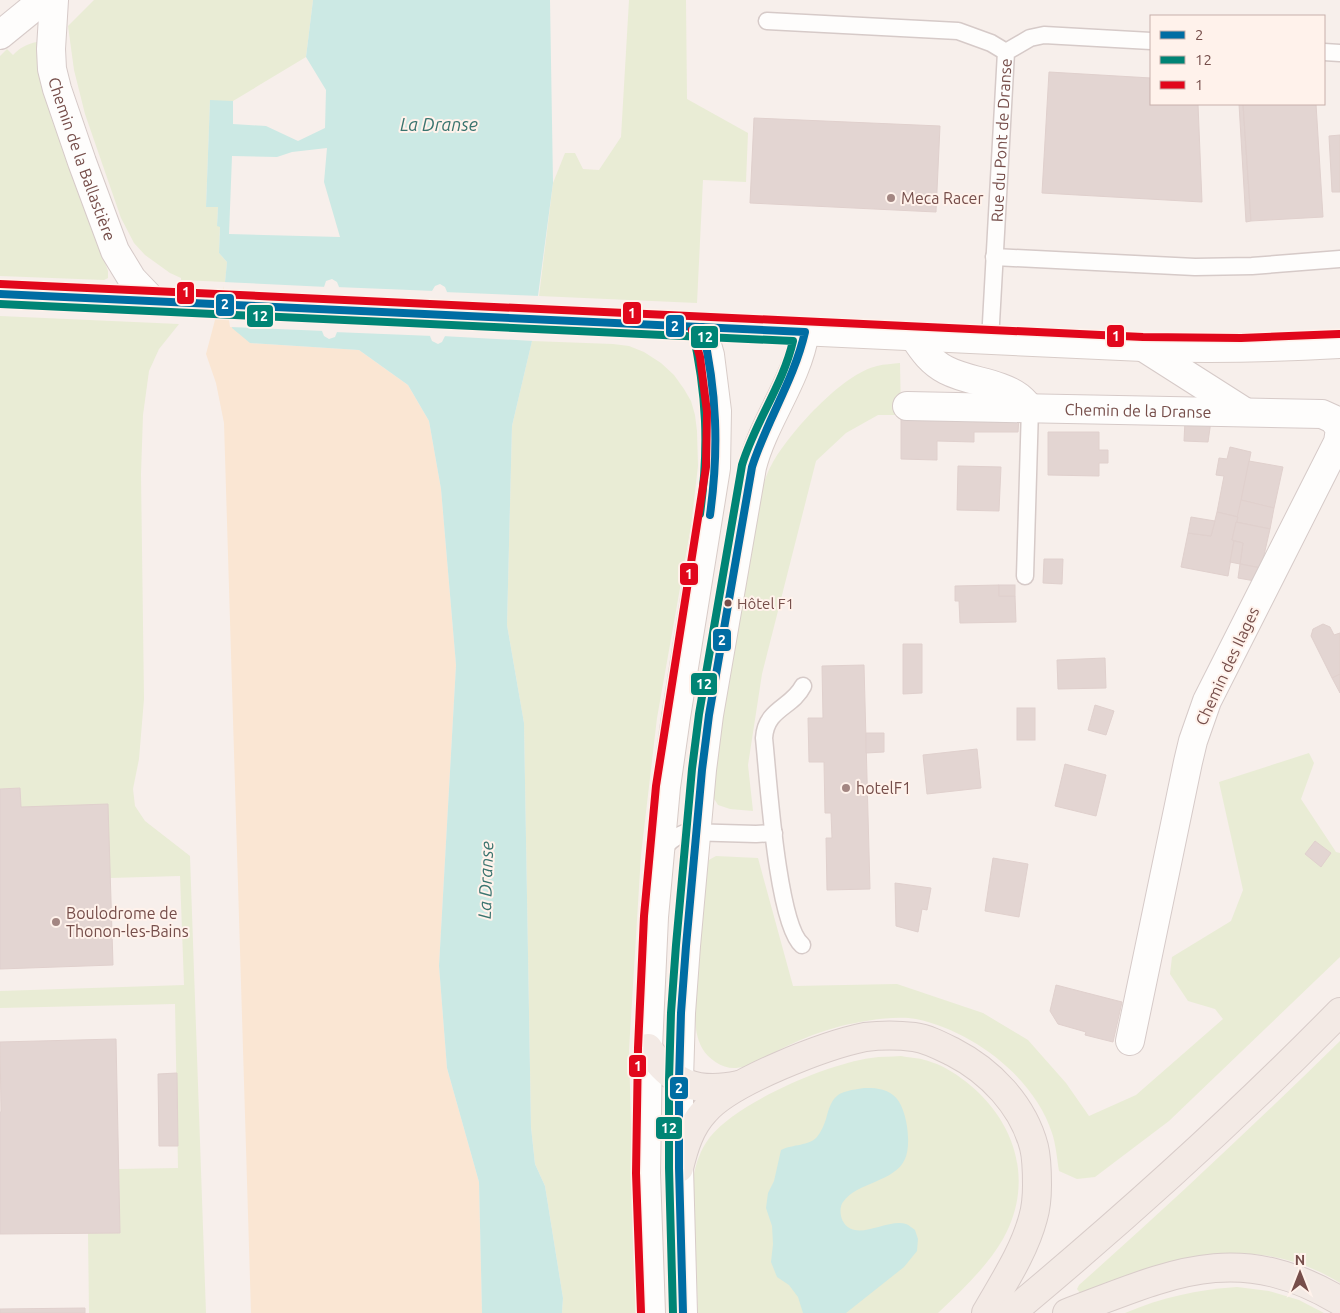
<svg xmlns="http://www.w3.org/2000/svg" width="1340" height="1313" font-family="Ubuntu,sans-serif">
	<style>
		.green { fill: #e9ecd5 }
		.sand { fill: #fae6d3 }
		.water { fill: #cce9e4; fill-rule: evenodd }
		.pier { fill: #f7efeb }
		.building { fill: #e3d5d2; stroke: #e0d0cd }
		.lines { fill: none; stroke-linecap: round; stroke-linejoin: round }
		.lane-casing { stroke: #d6cac8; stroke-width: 19 }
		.street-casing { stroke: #d6cac8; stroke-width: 30 }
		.secondary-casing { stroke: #d8ccc8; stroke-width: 30 }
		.primary-casing { stroke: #d8ccc9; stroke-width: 30 }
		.lane { stroke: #fefdfc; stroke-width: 16 }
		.street { stroke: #fefdfc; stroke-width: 28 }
		.secondary { stroke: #fefdfc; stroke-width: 28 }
		.primary { stroke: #f3eae5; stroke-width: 28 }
		.bus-1-casing { stroke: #fff2eb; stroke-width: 11 }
		.bus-2-casing { stroke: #fff2eb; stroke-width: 11 }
		.bus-3-casing { stroke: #fff2eb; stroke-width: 11 }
		.bus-1 { stroke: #006da3; stroke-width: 8 }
		.bus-2 { stroke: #008475; stroke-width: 8 }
		.bus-3 { stroke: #e1071b; stroke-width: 8 }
		.poi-dot { fill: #a38682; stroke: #fff2eb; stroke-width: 2 }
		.bus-dot { fill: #764e4a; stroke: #fff2eb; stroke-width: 2 }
		.labels { text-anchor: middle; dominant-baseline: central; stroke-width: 4; stroke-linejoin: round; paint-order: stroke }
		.bus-label { font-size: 15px; fill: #764e4a; stroke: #fff2eb; text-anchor: start }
		.street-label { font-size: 16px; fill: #764e4a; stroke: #fff2eb }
		.poi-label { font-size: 16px; fill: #764e4a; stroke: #fff2eb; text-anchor: start }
		.water-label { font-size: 18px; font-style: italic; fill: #3a746f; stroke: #fff2eb }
		.line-badge { stroke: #fff2eb; stroke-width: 2 }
		.badge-label { font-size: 14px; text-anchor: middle; font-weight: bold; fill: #fff }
	</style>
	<rect width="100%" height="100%" fill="#f7efeb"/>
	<g class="green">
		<polygon points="94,0 313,0 306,57 233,101 210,101 206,206 218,207 217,226 220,226 219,253 227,262 225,282 181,280 181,278 170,273 145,255 134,243 121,218 85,114 74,70 68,26"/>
		<polygon points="629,0 686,0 687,99 748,133 746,182 703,180 697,303 539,296 553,183 565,153 575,153 583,169 599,170 621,137"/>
		<path d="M37,42L49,104L108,271V278L104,280L0,276V56L7,49L13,55C20,48 26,44 37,42Z"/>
		<polygon points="0,316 179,324 159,349 149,371 143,415 141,474 144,699 139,759 133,789 135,806 145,821 190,856 206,1313 89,1313 88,1233 120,1233 119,1169 178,1168 175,1004 0,1008 0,991 184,985 180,876 110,878 21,807 20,788 0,789"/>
		<polygon points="532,341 613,344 629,346 644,352 661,363 674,375 684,389 691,401 695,415 697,431 698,466 691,526 657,718 641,855 629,1050 636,1313 562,1313 563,1298 545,1186 535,1164 531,1127 524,723 507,625 512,426"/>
		<path d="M900,363L901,415H878L846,433L816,461L762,674L748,765L753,811L730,809L718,805L711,794L722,712L761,492C764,483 767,472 772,464C789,433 842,374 877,366C884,364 893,364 900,363Z"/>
		<path d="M1309,753L1314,763L1301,799L1336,852L1340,853V957L1169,1121L1095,1177L1077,1179L1059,1171C1057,1159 1056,1145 1052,1133C1034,1077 973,1031 916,1019C895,1015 862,1021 841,1026C822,1031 803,1038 785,1047C770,1054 753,1067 736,1068C723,1069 709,1060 702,1048C689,1024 697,983 698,955C700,926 701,897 703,868L707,861L716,856L758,858L793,986L897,984L983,1013L1028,1040L1066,1083L1089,1116L1136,1095L1223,1019L1215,1009L1188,1001L1170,974L1172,957L1231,921L1243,890L1219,782Z"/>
		<path d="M1340,1041V1283C1254,1230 1169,1258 1084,1293H1080L1077,1289L1079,1285C1168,1206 1255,1124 1340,1041Z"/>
		<path d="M901,1056C911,1058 922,1058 931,1062C945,1066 959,1076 970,1085C1017,1124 1034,1184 1003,1239C987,1267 961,1291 938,1313H698L693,1179C696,1163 700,1150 710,1137C738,1102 827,1064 871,1058C881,1056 891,1057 901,1056Z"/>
		<path d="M1237,1287L1269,1291L1299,1300L1324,1313H1125C1163,1297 1196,1290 1237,1287Z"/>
	</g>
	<polygon class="sand" points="225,282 250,343 359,350 408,385 429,421 441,489 456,665 439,966 447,1068 479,1182 482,1313 251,1313 224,423 216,383 206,354"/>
	<g class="water">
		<path d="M313,0H550L553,183L532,341L512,426L507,625L524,723L531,1127L535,1164L545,1186L563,1298L562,1313H482L479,1182L447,1068L439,966L456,665L441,489L429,421L408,385L359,350L250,343L232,328L225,282L227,262L219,253L220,227L217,226L218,207H206L210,100L233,101V124L266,126L298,141L325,128L326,90L306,57ZM327,148L324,182L340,237L229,234L232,156L277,157L292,152ZM332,279L337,282L339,287L337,332L335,337L329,339L324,336L322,331L324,287L326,281ZM440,284L445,287L447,292L445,336L442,342L438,344L432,341L430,336L432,291L435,286Z"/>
		<path d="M864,1088C873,1088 885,1088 893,1095C907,1105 912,1144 905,1159C895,1182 857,1182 843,1202C839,1207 840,1218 844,1223C857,1242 888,1218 906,1224C909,1225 912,1228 915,1230L918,1239L917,1251L904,1267L846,1313H803L798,1297L789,1285L777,1277L771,1262L773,1244L772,1226L766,1208L768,1193L774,1181L781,1150C793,1144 809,1146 817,1137C821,1132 824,1125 826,1119C833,1093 838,1092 864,1088Z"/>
	</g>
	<g class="pier">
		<polygon points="223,282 327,287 325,331 230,327"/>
		<polygon points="336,287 435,291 433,336 334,332"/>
		<polygon points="444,292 541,296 534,341 442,336"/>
	</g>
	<g class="building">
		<polygon points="1049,72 1151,78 1151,104 1198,104 1202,202 1042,193"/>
		<polygon points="1239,104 1243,104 1251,221 1246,222"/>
		<polygon points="1243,104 1316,104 1323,217 1251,221"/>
		<polygon points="754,118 940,126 936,212 750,203"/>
		<polygon points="1340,135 1340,192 1332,192 1329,136"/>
		<polygon points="901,415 1019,418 1018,432 974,432 974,442 937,441 937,460 901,459"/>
		<polygon points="1185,420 1211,421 1208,442 1184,441"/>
		<polygon points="1048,432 1099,432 1099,450 1108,450 1108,463 1099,463 1099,476 1048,475"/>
		<polygon points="1230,447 1251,452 1238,517 1217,512 1224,476 1216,475 1219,458 1227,459"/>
		<polygon points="1249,461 1283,467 1274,508 1241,500"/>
		<polygon points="958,466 1001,467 999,511 957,510"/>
		<polygon points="1241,500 1274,508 1270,529 1236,522"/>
		<polygon points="1217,512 1238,517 1232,540 1234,541 1228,576 1181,567 1188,533 1211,536"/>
		<polygon points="1191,517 1215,521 1211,536 1188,533"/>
		<polygon points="1236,522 1270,529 1261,568 1240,564 1243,543 1232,540"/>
		<polygon points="1234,541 1243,543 1240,564 1230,562"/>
		<polygon points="1044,559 1063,559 1062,584 1043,583"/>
		<polygon points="1240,564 1261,568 1255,581 1238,578"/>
		<polygon points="999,585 999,596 1015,596 1016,622 960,623 959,601 955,601 955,586"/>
		<rect x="999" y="585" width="16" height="11"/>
		<polygon points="1323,624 1330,627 1334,635 1340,633 1340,674 1332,678 1311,636 1313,629"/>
		<polygon points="903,644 922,644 922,693 903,694"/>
		<polygon points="1105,658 1106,688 1058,689 1057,660"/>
		<polygon points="864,665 870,889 827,890 826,838 832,838 831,813 825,813 824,762 809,762 808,718 823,718 822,666"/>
		<polygon points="1340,674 1340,693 1332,678"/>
		<polygon points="1095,705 1114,711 1106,735 1088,730"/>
		<rect x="1017" y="708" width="18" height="32"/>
		<polygon points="866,733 884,733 884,752 866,753"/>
		<polygon points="977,749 981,788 927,794 923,755"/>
		<polygon points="1065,764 1106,775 1096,816 1055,806"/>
		<polygon points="20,788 21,807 108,804 113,965 0,969 0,789"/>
		<polygon points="1315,841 1331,853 1321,867 1305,854"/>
		<polygon points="993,858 1028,864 1019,917 985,911"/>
		<polygon points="895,883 931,888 927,910 922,909 918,932 896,926"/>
		<polygon points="1056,985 1122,1002 1113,1042 1085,1035 1086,1032 1058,1024 1050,1011"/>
		<polygon points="116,1039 120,1233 0,1234 0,1112 1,1112 0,1042"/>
		<polygon points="177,1073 178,1146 159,1146 158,1074"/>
		<polygon points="85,1308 85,1313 0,1313 0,1309"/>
	</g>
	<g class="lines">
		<defs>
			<g id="lane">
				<polyline points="767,21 958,31 991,43 1006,52"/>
				<polyline points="1324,52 1340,53"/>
				<polyline points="994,257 1195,267 1252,266 1340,259"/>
				<path id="s1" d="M990,341L1006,52L1030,38L1044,35L1151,41"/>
				<polyline points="1025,576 1030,408"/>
				<path d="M661,854C666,842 675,837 687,832L756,834L774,833"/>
				<path d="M802,945C777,924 768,775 764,738C766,708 792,708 803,686"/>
			</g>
			<g id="street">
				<path id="s2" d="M54,0L51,49L52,69L57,89L82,162L115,251L132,279L153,301"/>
				<polyline points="0,35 43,0"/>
				<path d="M914,337C923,351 932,363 946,370C969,382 999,382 1019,397C1023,400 1027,405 1030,408"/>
				<polyline points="1143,347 1245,412"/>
				<path id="s3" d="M907,406L1322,414L1333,419L1340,429L1338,442L1207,701L1193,741L1188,762L1130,1041"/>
			</g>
			<g id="secondary">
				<path d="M0,294L1143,347C1209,349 1274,348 1340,344"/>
				<polyline points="651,1313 646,1173 648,1048 654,917 666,787 676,717 716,468 717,411 710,355 702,327"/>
				<path d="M683,1313L679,1168V1080L681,1013L686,946L702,770L709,715L752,467C764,420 797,381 805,332"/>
			</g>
			<g id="primary">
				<path d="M648,1048C671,1084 697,1094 739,1085"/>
				<path d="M679,1168C684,1147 690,1127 705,1111C731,1081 826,1045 865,1037C881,1035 898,1035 914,1037C928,1039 941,1046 953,1052C990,1071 1023,1105 1034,1147C1037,1159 1037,1172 1037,1185C1037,1196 1036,1208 1033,1218C1024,1252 1003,1283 986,1313"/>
				<path d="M1011,1313C1125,1218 1236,1118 1340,1012"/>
				<path d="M1067,1313C1169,1275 1236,1239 1340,1301"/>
			</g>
		</defs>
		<use href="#lane" class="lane-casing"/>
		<use href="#street" class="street-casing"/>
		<use href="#secondary" class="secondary-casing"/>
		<use href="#primary" class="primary-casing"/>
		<use href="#lane" class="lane"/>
		<use href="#street" class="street"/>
		<use href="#secondary" class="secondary"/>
		<use href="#primary" class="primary"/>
		<defs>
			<g id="bus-1">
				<path d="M0,294L805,332C794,380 767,420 752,467L709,715L702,770L686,946L681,1013L679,1080V1168L683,1313"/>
				<path d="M702,327C717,392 719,449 710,515"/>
			</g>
			<g id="bus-2">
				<path d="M0,304L793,341C783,385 755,422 742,465L699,714L692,769L676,945L671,1013L669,1080V1168L673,1313"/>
				<path d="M692,329C707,393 709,449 700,514"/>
			</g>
			<g id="bus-3">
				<polyline points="0,284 1143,337 1241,338 1339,334"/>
				<polyline points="641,1313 636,1173 638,1048 644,916 656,786 706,467 707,412 700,357 692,330"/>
			</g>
		</defs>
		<use href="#bus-1" class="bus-1-casing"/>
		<use href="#bus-2" class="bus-2-casing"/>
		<use href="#bus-3" class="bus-3-casing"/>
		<use href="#bus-1" class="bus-1"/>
		<use href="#bus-2" class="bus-2"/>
		<use href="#bus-3" class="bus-3"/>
	</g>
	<g class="poi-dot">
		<circle cx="891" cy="198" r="5"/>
		<circle cx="846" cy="788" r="5"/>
		<circle cx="56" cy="922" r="5"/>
	</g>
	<circle class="bus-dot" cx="728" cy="603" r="4.5"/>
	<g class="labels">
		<g class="bus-label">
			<text x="737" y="603">Hôtel F1</text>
		</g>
		<g class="street-label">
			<text stroke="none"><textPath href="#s1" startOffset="201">Rue du Pont de Dranse</textPath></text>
			<text stroke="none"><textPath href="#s2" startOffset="164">Chemin de la Ballastière</textPath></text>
			<text stroke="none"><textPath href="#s3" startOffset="231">Chemin de la Dranse</textPath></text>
			<text transform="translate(1227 666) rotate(-65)">Chemin des Ilages</text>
		</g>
		<g class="poi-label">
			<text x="901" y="198">Meca Racer</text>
			<text x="856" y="788">hotelF1</text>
			<text x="66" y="913">Boulodrome de<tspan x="66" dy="18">Thonon-les-Bains</tspan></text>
		</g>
		<g class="water-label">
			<text x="439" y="124">La Dranse</text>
			<text transform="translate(485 880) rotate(-88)">La Dranse</text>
		</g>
	</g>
	<g class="line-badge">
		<rect x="176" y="281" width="19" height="24" rx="5" fill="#e1071b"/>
		<rect x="215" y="293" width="20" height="24" rx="5" fill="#006da3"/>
		<rect x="622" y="301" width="20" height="24" rx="5" fill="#e1071b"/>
		<rect x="246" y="304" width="28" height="24" rx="5" fill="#008475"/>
		<rect x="665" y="314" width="20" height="24" rx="5" fill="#006da3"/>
		<rect x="1106" y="324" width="19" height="24" rx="5" fill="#e1071b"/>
		<rect x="690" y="325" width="29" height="24" rx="5" fill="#008475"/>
		<rect x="679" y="562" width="20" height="24" rx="5" fill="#e1071b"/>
		<rect x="712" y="628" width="20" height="24" rx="5" fill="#006da3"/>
		<rect x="690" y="672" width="28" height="24" rx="5" fill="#008475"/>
		<rect x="628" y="1054" width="19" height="24" rx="5" fill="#e1071b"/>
		<rect x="669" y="1076" width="20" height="24" rx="5" fill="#006da3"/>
		<rect x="655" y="1116" width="28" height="24" rx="5" fill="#008475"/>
	</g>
	<g class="badge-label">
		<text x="186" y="297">1</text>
		<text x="225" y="309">2</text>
		<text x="632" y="318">1</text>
		<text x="260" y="321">12</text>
		<text x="675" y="331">2</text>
		<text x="1116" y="341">1</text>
		<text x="705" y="342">12</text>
		<text x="689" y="579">1</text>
		<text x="722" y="645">2</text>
		<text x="704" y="689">12</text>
		<text x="638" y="1071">1</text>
		<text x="679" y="1093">2</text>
		<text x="669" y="1133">12</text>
	</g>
	<rect x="1150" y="15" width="175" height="90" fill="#fff2eb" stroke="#c8b0ab"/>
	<rect x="1160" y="31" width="25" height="8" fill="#006da3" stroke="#c8b0ab"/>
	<text x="1195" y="40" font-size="15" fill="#764e4a">2</text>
	<rect x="1160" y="56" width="25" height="8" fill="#008475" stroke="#c8b0ab"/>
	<text x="1195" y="65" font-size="15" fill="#764e4a">12</text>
	<rect x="1160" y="81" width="25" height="8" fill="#e1071b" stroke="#c8b0ab"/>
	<text x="1195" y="90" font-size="15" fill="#764e4a">1</text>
	<g transform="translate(1300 1273)" stroke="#fff2eb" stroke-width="4" paint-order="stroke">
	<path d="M0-4L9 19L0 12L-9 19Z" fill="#764e4a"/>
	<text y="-8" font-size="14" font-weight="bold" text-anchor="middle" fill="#764e4a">N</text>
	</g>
</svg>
